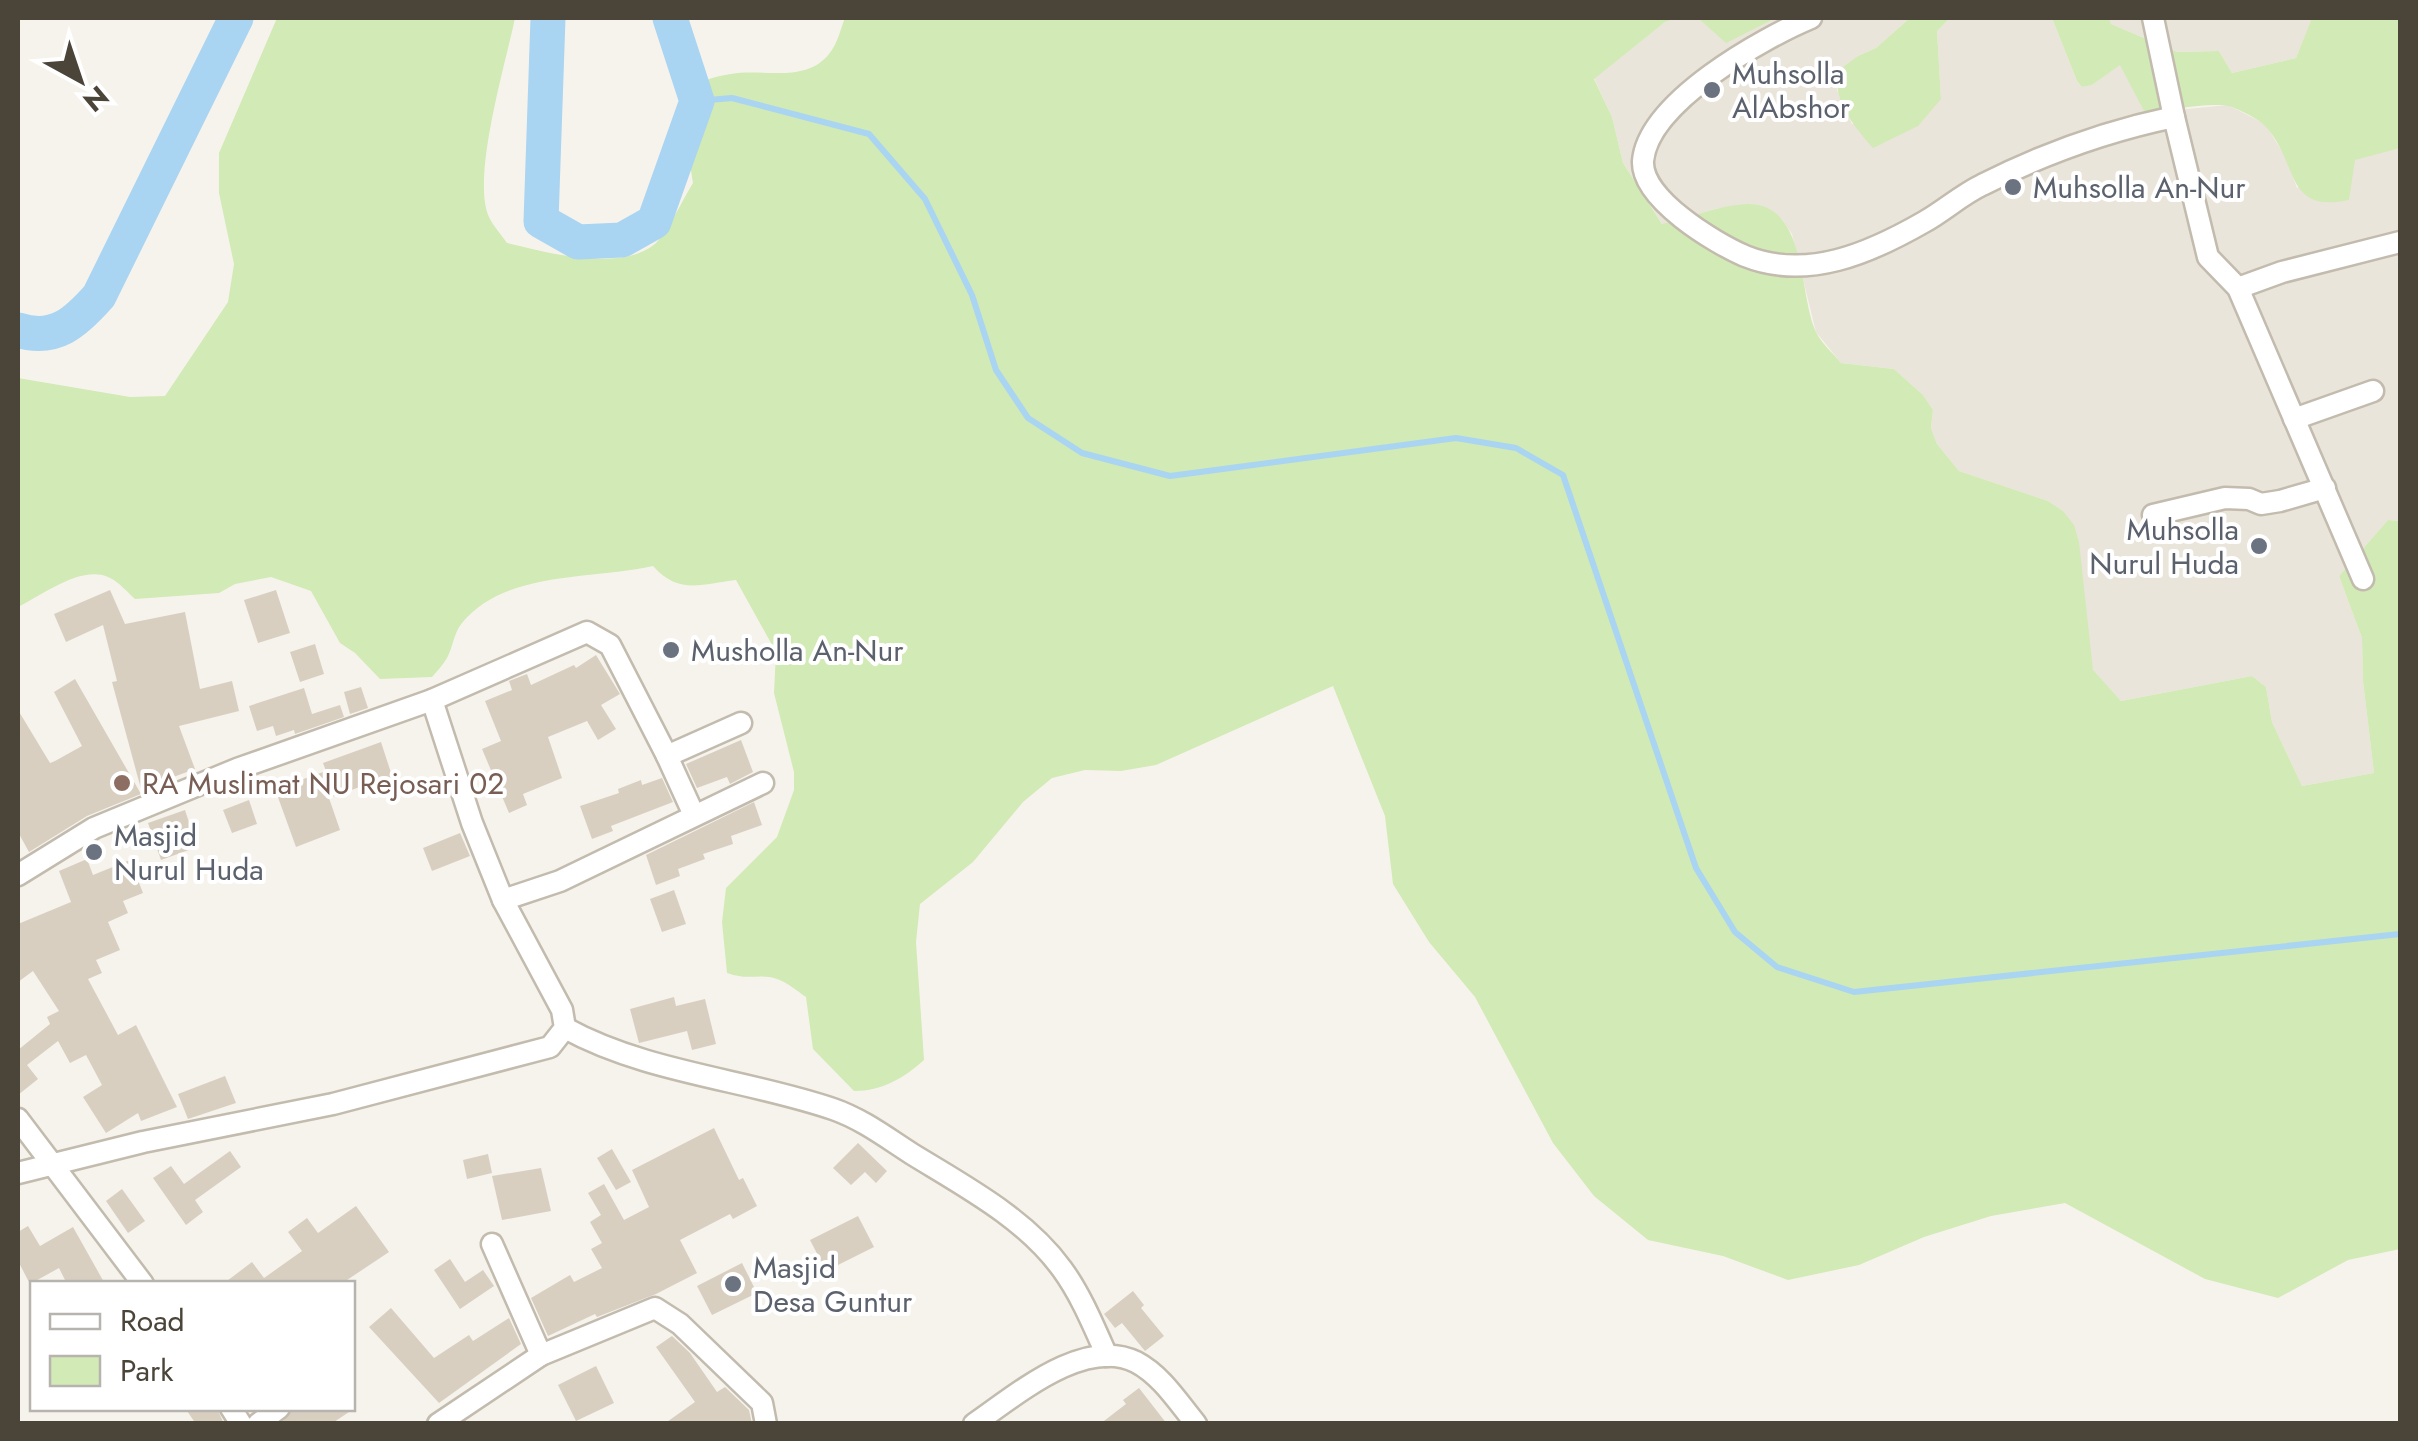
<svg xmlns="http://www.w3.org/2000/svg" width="2418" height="1441" font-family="Jost,sans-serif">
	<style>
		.residential { fill: #eae5da }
		.green { fill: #d2eab5 }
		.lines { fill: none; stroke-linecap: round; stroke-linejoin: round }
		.stream { stroke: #a9d4f2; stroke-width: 6 }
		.river { stroke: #a9d4f2; stroke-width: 35 }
		.building { fill: #d8cfc1 }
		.minor-casing { stroke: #c2bbae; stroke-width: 25 }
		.minor { stroke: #fff; stroke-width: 20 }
		.worship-dot { fill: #6b7280; stroke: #fff; stroke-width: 4 }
		.education-dot { fill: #8d6e63; stroke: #fff; stroke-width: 4 }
		.labels { text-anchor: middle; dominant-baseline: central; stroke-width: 8; stroke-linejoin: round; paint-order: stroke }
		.worship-label { font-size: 30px; fill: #5b616d; stroke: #fff; text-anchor: start }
		.education-label { font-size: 30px; fill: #785e54; stroke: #fff; text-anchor: start }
	</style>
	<rect width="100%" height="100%" fill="#f6f3ec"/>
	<g class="residential">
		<polygon points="1677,18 1698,18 1726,42 1776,18 1910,18 1876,48 1858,56 1836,80 1837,90 1852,124 1941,99 1937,31 1950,18 2052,18 2077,81 2082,87 2092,85 2120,64 2146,113 2228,105 2265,124 2285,156 2297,188 2363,156 2400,148 2400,521 2388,520 2339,576 2362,638 2363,681 2374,773 2302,786 2272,722 2266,687 2252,676 2121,701 2093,671 2063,511 2048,501 1959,471 1937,444 1931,428 1933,410 1923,395 1894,369 1841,363 1816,332 1792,234 1782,219 1750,204 1715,209 1663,225 1623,163 1612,117 1594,78 1665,22"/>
		<polygon points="2109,18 2319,18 2312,19 2296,58 2232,73 2219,51 2177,52 2111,24"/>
	</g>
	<g class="green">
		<path d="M277,18H515C506,62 471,178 489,217C493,226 501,234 507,243C545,252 620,273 655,244C668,232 683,199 693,183L678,92C695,83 711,77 731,74C763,68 805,84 829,54C838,43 840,30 845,18H1677L1665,22L1594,79L1612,117L1623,163L1662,224C1690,218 1718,205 1747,204C1808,203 1798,294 1816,332C1821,343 1833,353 1841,363L1894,369L1923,395L1933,410L1931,428L1937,444L1959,471L2048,501L2063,511L2074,525L2079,542L2093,670L2121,701L2252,676L2266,687L2272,722L2302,786L2374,773L2363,681L2362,638L2339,576L2388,520L2400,521V1249L2348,1260L2278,1298L2205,1279L2065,1203L1991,1216L1924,1237L1859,1265L1788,1280L1723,1256L1648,1240L1594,1196L1553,1143L1475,997L1429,942L1393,884L1385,816L1333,686L1156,765L1121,771L1085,770L1052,778L1023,802L973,862L920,904L916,942L924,1060C904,1078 882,1091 854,1091L813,1049L806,997C797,991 787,982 777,979C759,973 749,981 727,973L722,922L726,888L777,837L794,790V772L774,693L776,652L736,580C701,584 679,595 653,566C591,580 506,570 462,623C454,632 453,647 447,658C443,665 437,671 432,677L380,679L355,653L340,643L311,591L271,577L235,584L219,593L135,599C127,592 119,582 110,578C83,564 44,594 20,606L18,613V378L130,397L165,396L228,302L234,264L219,193V153Z"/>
		<polygon points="1698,18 1776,18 1726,43"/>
		<path d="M1910,18H1950L1937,31L1941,99L1918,126L1873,148C1855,127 1832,101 1838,71L1858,56L1876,48Z"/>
		<path d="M2052,18H2109L2111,24L2177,52L2219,51L2232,73L2296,58L2312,18H2400V148L2355,160L2349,200C2284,214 2299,163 2266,127C2259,119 2242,111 2232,107C2215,101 2166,111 2145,113L2120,65L2092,85L2082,87L2077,81Z"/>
	</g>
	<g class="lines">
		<polyline class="stream" points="697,101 732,98 869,134 925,199 972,295 996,370 1028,418 1082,453 1170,476 1456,438 1516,448 1563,475 1696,868 1735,932 1777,967 1854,992 2400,934"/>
		<g class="river">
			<polyline points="548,18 541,221 578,242 622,240 654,222 697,101 670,18"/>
			<path d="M18,330C55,342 76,322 99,296L236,18"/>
		</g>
	</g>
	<g class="building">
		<polygon points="110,590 125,624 185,612 200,689 232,681 239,711 179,726 195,769 141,789 112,682 117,681 103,625 66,642 54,614"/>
		<polygon points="276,590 290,633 258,643 244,600"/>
		<polygon points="315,644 324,674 300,682 290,652"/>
		<polygon points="596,655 620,694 601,705 616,729 598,740 587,721 548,737 562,778 523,794 527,805 509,813 482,749 501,741 485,701 512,690 509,681 527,674 531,685 574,665 576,668"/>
		<polygon points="75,679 141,794 87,816 29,852 18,832 18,710 50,763 55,761 82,746 54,692"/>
		<polygon points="361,687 368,708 350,714 344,692"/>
		<polygon points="304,688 312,714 340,705 344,717 295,734 294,730 276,736 273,726 257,731 249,706"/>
		<polygon points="741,740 753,772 730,784 727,777 697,788 686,764"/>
		<polygon points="381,742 393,779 369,788 368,784 329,798 340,830 296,847 275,789 326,771 323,763"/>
		<polygon points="662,778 673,802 611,826 613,831 592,839 580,806 619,793 618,789 641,780 642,785"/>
		<polygon points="249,800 257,824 232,833 223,810"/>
		<polygon points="754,802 762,825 731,836 733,844 703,854 705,859 678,869 680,876 656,885 646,855"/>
		<polygon points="185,810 197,847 161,860 148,823"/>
		<polygon points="460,833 470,856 432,871 423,848"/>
		<polygon points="87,859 93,875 130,860 143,893 123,901 128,913 108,922 120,950 96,960 102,973 88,979 118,1035 136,1025 177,1107 141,1121 138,1113 106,1133 83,1097 102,1085 86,1055 70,1063 58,1041 27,1065 38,1079 18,1095 18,1050 50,1024 47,1017 59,1011 33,971 18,982 18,924 71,902 59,871"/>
		<polygon points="674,890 686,924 662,932 650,899"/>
		<polygon points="674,997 676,1006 705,999 716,1044 692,1050 687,1031 639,1043 630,1009"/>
		<polygon points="225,1076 236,1103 188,1119 178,1094"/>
		<polygon points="714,1128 739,1180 743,1178 757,1206 733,1219 730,1214 680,1240 697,1273 656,1294 597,1317 595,1314 548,1336 531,1298 570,1275 574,1282 602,1268 591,1249 602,1243 590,1222 601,1215 588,1193 604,1184 624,1220 649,1207 632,1170"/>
		<polygon points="858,1143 887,1171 876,1183 865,1172 851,1185 833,1168"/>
		<polygon points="612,1149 631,1182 616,1190 597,1158"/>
		<polygon points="230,1151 241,1167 195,1200 203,1212 186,1225 153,1178 171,1166 184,1184"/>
		<polygon points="488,1154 492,1173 467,1179 463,1160"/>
		<polygon points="541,1168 551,1211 502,1220 492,1176"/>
		<polygon points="122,1189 145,1221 128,1233 106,1201"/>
		<polygon points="356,1206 389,1252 341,1284 223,1284 252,1262 264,1278 302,1251 288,1232 307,1218 318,1233"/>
		<polygon points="858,1216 874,1247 826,1271 810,1240"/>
		<polygon points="28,1226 40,1246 73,1227 105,1284 67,1284 59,1268 30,1284 18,1261 18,1232"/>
		<polygon points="450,1259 465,1282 483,1270 494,1286 460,1309 434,1270"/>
		<polygon points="742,1263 757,1293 712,1315 697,1286"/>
		<polygon points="1133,1291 1144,1305 1141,1308 1164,1336 1145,1351 1122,1323 1115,1328 1104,1314"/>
		<polygon points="391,1308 434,1358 469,1335 473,1341 509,1318 521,1344 439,1403 369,1327"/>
		<polygon points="672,1336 690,1353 717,1392 725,1387 749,1410 752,1424 664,1424 695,1402 656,1347"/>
		<polygon points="596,1366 614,1403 576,1421 558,1385"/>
		<polygon points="1139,1388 1167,1424 1100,1424 1126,1404 1123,1400"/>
		<polygon points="185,1408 217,1408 224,1424 196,1424"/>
		<polygon points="292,1408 355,1408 331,1424 281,1424"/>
	</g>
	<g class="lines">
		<defs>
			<g id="minor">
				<path d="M1811,18C1763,38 1648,102 1643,161C1641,199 1715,243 1745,256C1807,281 1870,253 1924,222C1944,211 1961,195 1982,185C2043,154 2107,131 2174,117L2208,257L2238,288L2363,579"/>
				<polyline points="2153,18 2174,117"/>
				<polyline points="2238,288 2282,272 2400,242"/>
				<polyline points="2294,419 2373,391"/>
				<polyline points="2153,515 2225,498 2249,499 2261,504 2280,501 2325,488"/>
				<polyline points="432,700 472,823 503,900 560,881 763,783"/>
				<polyline points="667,756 694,815"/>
				<polyline points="18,875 94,828 237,769 432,700 587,632 610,645 667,756 741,723"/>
				<path d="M565,1028C647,1073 745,1079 833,1109C862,1119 887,1138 912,1154C964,1186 1025,1218 1062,1269C1081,1295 1094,1327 1107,1356"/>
				<polyline points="18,1119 143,1284"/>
				<polyline points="18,1173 143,1142 333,1104 550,1047 565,1028 562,1010 503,900"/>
				<polyline points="492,1244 541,1355"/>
				<polyline points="231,1408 241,1424"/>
				<polyline points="258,1424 279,1408"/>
				<polyline points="438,1424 541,1355 655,1308 680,1324 762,1403 766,1424"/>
				<path d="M974,1424C1015,1396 1084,1336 1136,1362C1161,1375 1178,1402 1196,1424"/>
			</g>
		</defs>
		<use href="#minor" class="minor-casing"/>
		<use href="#minor" class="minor"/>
	</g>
	<g class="worship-dot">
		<circle cx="1712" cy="90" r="10"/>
		<circle cx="2013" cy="187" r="10"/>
		<circle cx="2259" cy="546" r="10"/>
		<circle cx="671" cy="650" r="10"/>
		<circle cx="94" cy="852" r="10"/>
		<circle cx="733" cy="1284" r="10"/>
	</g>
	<circle class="education-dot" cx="122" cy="783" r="10"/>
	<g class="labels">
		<g class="worship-label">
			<text x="1732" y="73">Muhsolla<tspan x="1732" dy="34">AlAbshor</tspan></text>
			<text x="2033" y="187">Muhsolla An-Nur</text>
			<text x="2239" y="529" text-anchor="end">Muhsolla<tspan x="2239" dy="34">Nurul Huda</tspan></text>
			<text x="691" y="650">Musholla An-Nur</text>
			<text x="114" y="835">Masjid<tspan x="114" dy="34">Nurul Huda</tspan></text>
			<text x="753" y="1267">Masjid<tspan x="753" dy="34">Desa Guntur</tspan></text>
		</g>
		<g class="education-label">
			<text x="142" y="783">RA Muslimat NU Rejosari 02</text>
		</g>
	</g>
	<rect width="2418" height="1441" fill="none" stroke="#4b4439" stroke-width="40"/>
	<rect x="30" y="1281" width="325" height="130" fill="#ffffff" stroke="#b7b4b0" stroke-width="2.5"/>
	<rect x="50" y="1314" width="50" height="15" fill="#ffffff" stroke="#b7b4b0" stroke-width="2.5"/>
	<text x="120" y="1331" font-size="30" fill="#4b4439">Road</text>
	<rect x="50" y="1356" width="50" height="30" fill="#d2eab5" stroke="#b7b4b0" stroke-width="2.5"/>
	<text x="120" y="1381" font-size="30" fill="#4b4439">Park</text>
	<g transform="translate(80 80) rotate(140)" stroke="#ffffff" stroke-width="8" paint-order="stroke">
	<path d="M0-8L18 38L0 25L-18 38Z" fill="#4b4439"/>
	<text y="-15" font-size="28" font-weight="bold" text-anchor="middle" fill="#4b4439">N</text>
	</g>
</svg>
